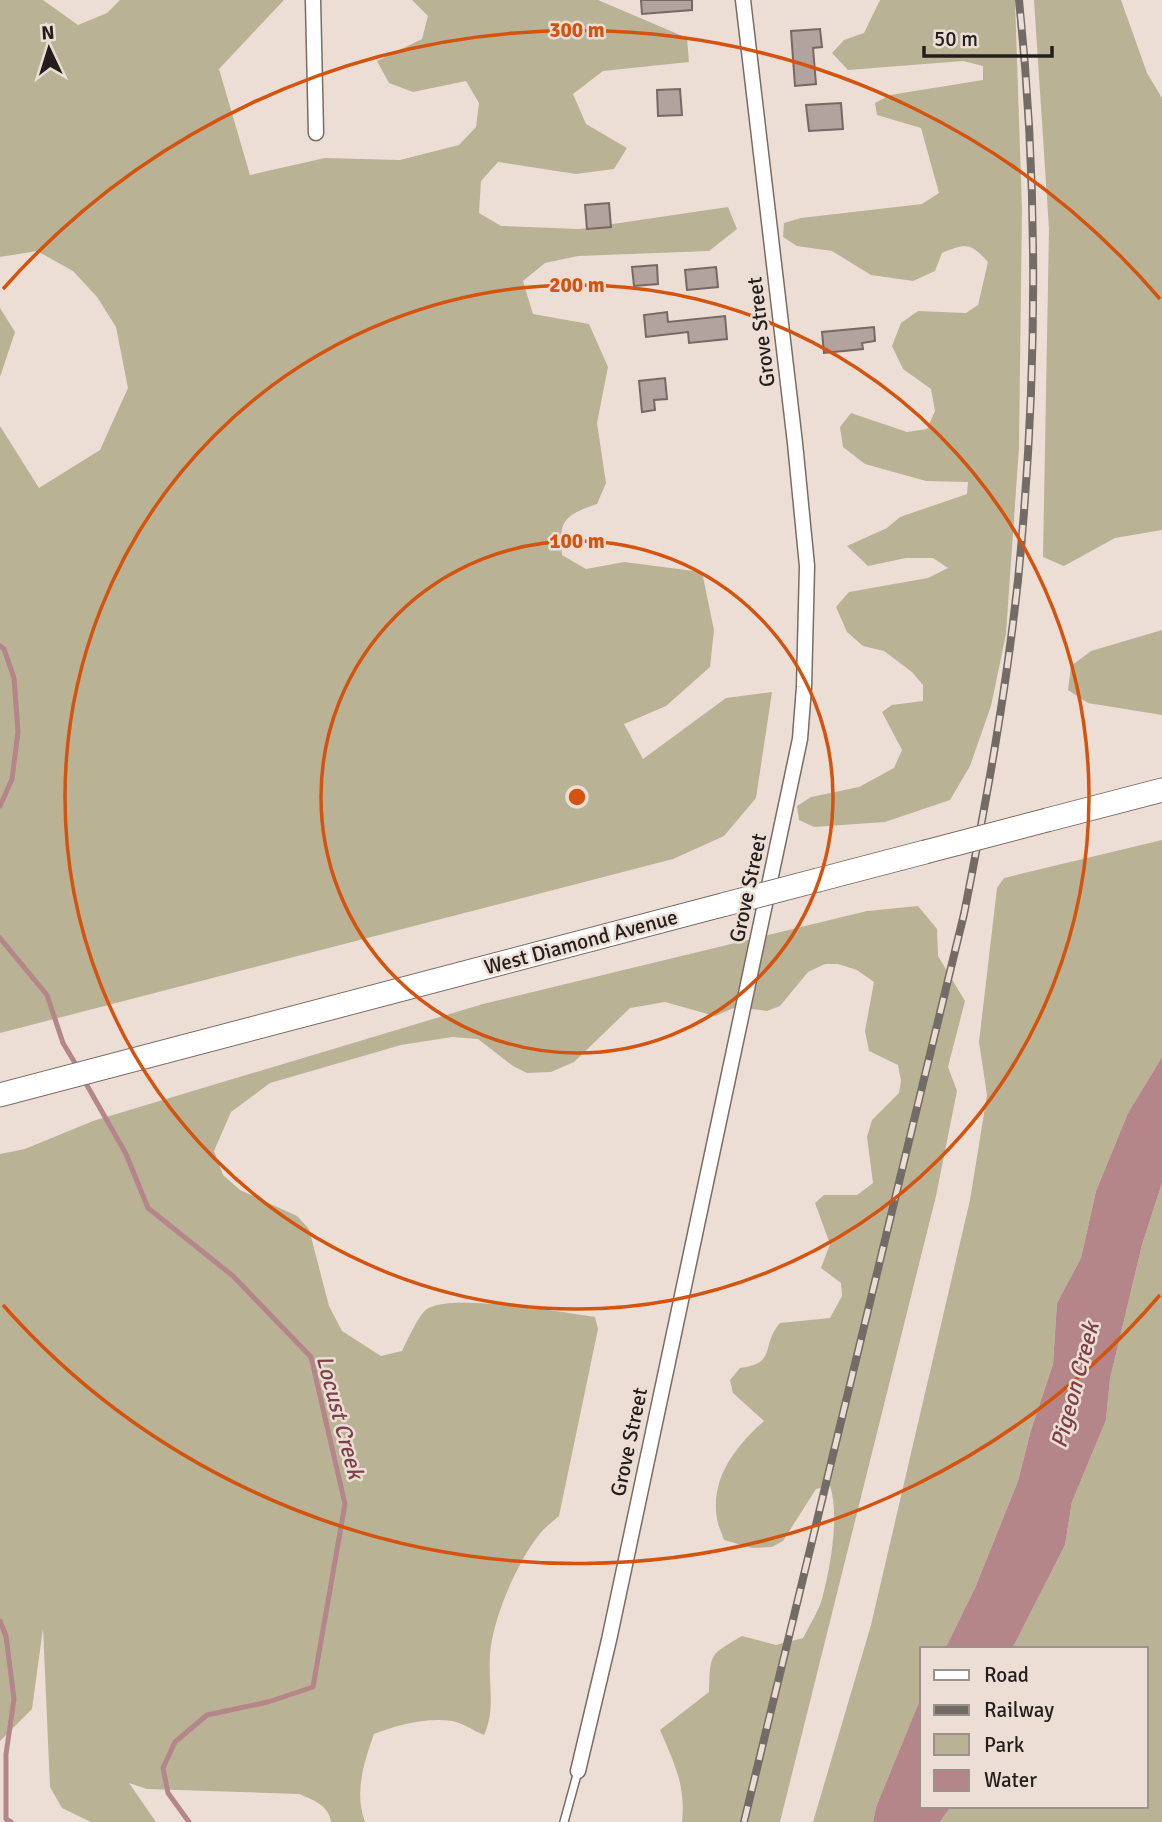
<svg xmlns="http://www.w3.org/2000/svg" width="1162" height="1822" font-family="Signika,sans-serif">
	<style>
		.green { fill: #bab294 }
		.water { fill: #b4868a }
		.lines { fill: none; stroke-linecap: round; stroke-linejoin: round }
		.stream { stroke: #b4868a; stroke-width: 5 }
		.building { fill: #b3a39f; stroke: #776865; stroke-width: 2 }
		.service-casing { stroke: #796c65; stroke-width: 10 }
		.minor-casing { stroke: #796c65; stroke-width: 17 }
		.primary-casing { stroke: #796c65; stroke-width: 25 }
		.service { stroke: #fff; stroke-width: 7 }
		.minor { stroke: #fff; stroke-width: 14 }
		.primary { stroke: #fff; stroke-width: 23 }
		.rail-casing { stroke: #736b65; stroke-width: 8 }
		.rail { stroke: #ecded5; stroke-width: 5; stroke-dasharray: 16; stroke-linecap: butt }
		.primary-bridge-casing { stroke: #796c65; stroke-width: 25; stroke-linecap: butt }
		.primary-bridge { stroke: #fff; stroke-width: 23 }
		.ring { fill: none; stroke: #d4530e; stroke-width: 3.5 }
		.labels { text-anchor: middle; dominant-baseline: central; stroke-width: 5; stroke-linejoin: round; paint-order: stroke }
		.street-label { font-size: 21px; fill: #231e1b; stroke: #ecded5 }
		.water-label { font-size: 23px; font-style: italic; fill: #7e4048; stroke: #ecded5 }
		.centre { fill: #d4530e; stroke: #ecded5; stroke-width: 3.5 }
		.ring-label { font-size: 21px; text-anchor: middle; font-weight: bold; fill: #d4530e; stroke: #ecded5; stroke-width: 5; stroke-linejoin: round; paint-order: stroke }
	</style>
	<rect width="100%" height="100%" fill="#ecded5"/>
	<g class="green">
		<path d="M0,0H43L78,25L107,13L120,0H284L219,69L250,175L325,158L400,160L459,145L476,127L479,103L466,81L413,92L389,83L377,61L422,39L428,16L412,0H598L687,38L689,62L603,71L573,94L586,124L627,148L614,169L576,174L498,162L481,181L479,213L501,226L579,229L728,207L737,229L709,251L578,256L545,263L523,281L533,314L589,324L608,367L597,423L606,483L597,504C565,515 558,520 562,555L586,569L624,562L702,572L714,630L710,667L666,706L624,724L643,759L726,698L772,692L756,798L724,836L673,859L0,1033V426L39,488L100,450L128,388L116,327L97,297L73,271L37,251L0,257Z"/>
		<path d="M880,0H1015L1022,209L1019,447L1006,634L991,706L970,766L950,800L885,822L814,827L799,820L797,806L811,797L859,787L894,768L902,750L882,712L892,705L923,701V685L912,672L884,651L863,646L847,632L836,607L849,592L928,578L948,568L933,558H906L868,566L847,546L887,528L900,517L967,494L968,482L926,481L865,464L843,447L840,427L851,413L907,432L927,429L935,411L931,389L903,369L892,346L901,323L918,311L966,313L978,305L988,262C971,243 966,243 942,253L935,271L913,281L871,275L832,251L797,246L783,237L784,223L801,218L922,204L939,193L921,128L877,115L875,103L890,95L983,80V66L963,61L848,70L832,53L844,40L864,33Z"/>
		<polygon points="1034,0 1121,0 1147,73 1162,98 1162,530 1115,538 1064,566 1043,557 1049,229"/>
		<polygon points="0,308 15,332 0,377"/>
		<polygon points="1162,630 1162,715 1088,703 1068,690 1071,666 1091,651"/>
		<polygon points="1162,840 1162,1057 1128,1113 1096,1191 1081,1258 1057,1303 1053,1364 1031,1430 1018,1481 975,1588 945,1649 922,1649 922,1695 876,1807 873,1822 813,1822 871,1625 970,1200 987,1095 979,1042 997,888 1004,878"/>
		<path d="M918,906L937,929L938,956L965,1001L948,1067L957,1091L936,1196L780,1822H682C686,1785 674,1763 660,1730L709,1692C711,1653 708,1656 742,1636L776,1645L803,1638C809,1626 818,1612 822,1599C830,1569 840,1516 830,1486L816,1489L783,1541L772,1547L752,1548L724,1540C722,1533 718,1526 717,1519C710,1478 736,1446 764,1421L733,1393L730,1380L740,1368C778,1363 760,1346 780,1323L830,1318L842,1296L841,1283L821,1268L830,1244L815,1203L824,1195H857L873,1183L867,1137L872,1120L899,1093L901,1081L898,1065L869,1051L865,1031L874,982L857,970L838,964H825L808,972L780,1006L767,1011L736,1007L715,1016L665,1002L630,1008L574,1062L551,1072L527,1073L513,1066L478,1039L452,1037L401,1045L270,1083L231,1112L214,1151L223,1175L240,1190L297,1216L309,1229L329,1306L342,1331L381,1356L402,1351C407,1341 419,1314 427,1309C449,1293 564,1312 595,1317L598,1329L559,1516C552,1522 544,1528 539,1535C517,1562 492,1620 490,1655C488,1682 496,1710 484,1735C474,1731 463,1723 452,1721C427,1717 397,1725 374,1734C364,1762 354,1793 365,1822H331C329,1805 313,1800 299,1794L147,1789L129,1783L156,1822H91L62,1808L50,1787L43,1628L32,1709L0,1741V1154L25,1149L93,1121L483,1004L867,911Z"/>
		<polygon points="1162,1183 1162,1822 940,1822 951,1806 1146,1806 1146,1649 1012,1649 1065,1545 1072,1502 1106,1420 1110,1379 1142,1245"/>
	</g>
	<g class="water">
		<polygon points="1162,1057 1162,1183 1142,1245 1110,1379 1106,1420 1072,1502 1065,1545 1012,1649 945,1649 975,1588 1018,1481 1031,1430 1053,1364 1057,1303 1081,1258 1096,1191 1128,1113"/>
		<polygon points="922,1695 922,1806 951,1806 940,1822 873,1822 876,1807"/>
	</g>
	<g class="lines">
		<g class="stream">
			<polyline points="0,646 4,649 14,678 18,732 12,779 0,806"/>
			<polyline points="0,938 47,995 63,1043 78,1068"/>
			<polyline points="84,1080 126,1154 148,1208 233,1276 311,1357 345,1504 313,1687 268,1702 207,1715 175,1742 163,1768 168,1793 189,1822"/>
			<polyline points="0,1621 6,1636 14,1699 6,1754 6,1819 11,1822"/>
		</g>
	</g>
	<g class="building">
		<polygon points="641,0 692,0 692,10 642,14"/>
		<polygon points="820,29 822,47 813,48 816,84 795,86 791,31"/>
		<polygon points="680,89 682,115 658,116 657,90"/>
		<polygon points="841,103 843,129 809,131 806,105"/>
		<polygon points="609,203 611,227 587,229 585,205"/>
		<polygon points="657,265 658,284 634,286 632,267"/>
		<polygon points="716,267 718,287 687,290 685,270"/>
		<polygon points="667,312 668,322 725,316 727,339 689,343 688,332 646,337 644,315"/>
		<polygon points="874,327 875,341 862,343 863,349 824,353 822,332"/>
		<polygon points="665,378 667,399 654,400 655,410 642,412 639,381"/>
	</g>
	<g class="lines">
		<defs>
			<polyline id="service" points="564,1822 578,1771"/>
			<g id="minor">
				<polyline points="313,0 316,133"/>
				<polyline points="578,1771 609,1640 800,739 804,687 807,566 795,443 743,0"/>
			</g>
			<g id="primary">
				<polyline points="1047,820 1162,790"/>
				<polyline points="818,880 925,852"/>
				<polyline points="0,1095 726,904"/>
			</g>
		</defs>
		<use href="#service" class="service-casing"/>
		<use href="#minor" class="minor-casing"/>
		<use href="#primary" class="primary-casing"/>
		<use href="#service" class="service"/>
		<use href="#minor" class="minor"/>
		<use href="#primary" class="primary"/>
		<defs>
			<path id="rail" d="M744,1822L964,914C986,803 1006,693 1018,580C1037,388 1039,192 1019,0"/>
		</defs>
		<use href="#rail" class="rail-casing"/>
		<use href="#rail" class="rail"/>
		<defs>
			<g id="primary-bridge">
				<polyline points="925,852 1047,820"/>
				<polyline points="726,904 818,880"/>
			</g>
		</defs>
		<use href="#primary-bridge" class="primary-bridge-casing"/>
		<use href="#primary-bridge" class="primary-bridge"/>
	</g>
	<g class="ring">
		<circle cx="577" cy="797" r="256"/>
		<circle cx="577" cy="797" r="512"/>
		<path d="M1160 1295A767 767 0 0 1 3 1305M3 289A767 767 0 0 1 1160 299"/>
	</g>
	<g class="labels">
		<g class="street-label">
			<text transform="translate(761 332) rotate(-97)">Grove Street</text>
			<text transform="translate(748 888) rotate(-78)">Grove Street</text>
			<text transform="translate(581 942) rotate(-15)">West Diamond Avenue</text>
			<text transform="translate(629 1442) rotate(-78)">Grove Street</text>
		</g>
		<g class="water-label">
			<text transform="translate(1075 1385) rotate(-75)">Pigeon Creek</text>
			<text transform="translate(340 1417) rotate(75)">Locust Creek</text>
		</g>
	</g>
	<circle cx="577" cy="797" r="10" class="centre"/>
	<g class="ring-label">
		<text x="577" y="37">300 m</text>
		<text x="577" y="292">200 m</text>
		<text x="577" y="548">100 m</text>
	</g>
	<rect x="920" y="1647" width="228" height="161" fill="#ecded5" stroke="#9c918b" stroke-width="2"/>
	<rect x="934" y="1670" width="35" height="10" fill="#ffffff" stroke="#9c918b" stroke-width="2"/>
	<text x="984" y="1682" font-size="21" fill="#231e1b">Road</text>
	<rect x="934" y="1705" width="35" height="10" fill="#736b65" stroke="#9c918b" stroke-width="2"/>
	<text x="984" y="1717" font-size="21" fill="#231e1b">Railway</text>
	<rect x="934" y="1734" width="35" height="21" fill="#bab294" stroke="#9c918b" stroke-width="2"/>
	<text x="984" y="1752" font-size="21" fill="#231e1b">Park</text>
	<rect x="934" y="1770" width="35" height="21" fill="#b4868a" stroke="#9c918b" stroke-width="2"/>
	<text x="984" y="1787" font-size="21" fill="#231e1b">Water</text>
	<g transform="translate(49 49) rotate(356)" stroke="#ecded5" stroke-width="5" paint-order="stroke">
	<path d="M0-5L12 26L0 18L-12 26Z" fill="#231e1b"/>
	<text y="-10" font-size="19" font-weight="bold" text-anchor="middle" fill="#231e1b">N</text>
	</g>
	<path d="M924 46v10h128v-10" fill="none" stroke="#231e1b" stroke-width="3.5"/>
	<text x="934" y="46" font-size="21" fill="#231e1b" stroke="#ecded5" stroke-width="5" paint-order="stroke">50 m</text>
</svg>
